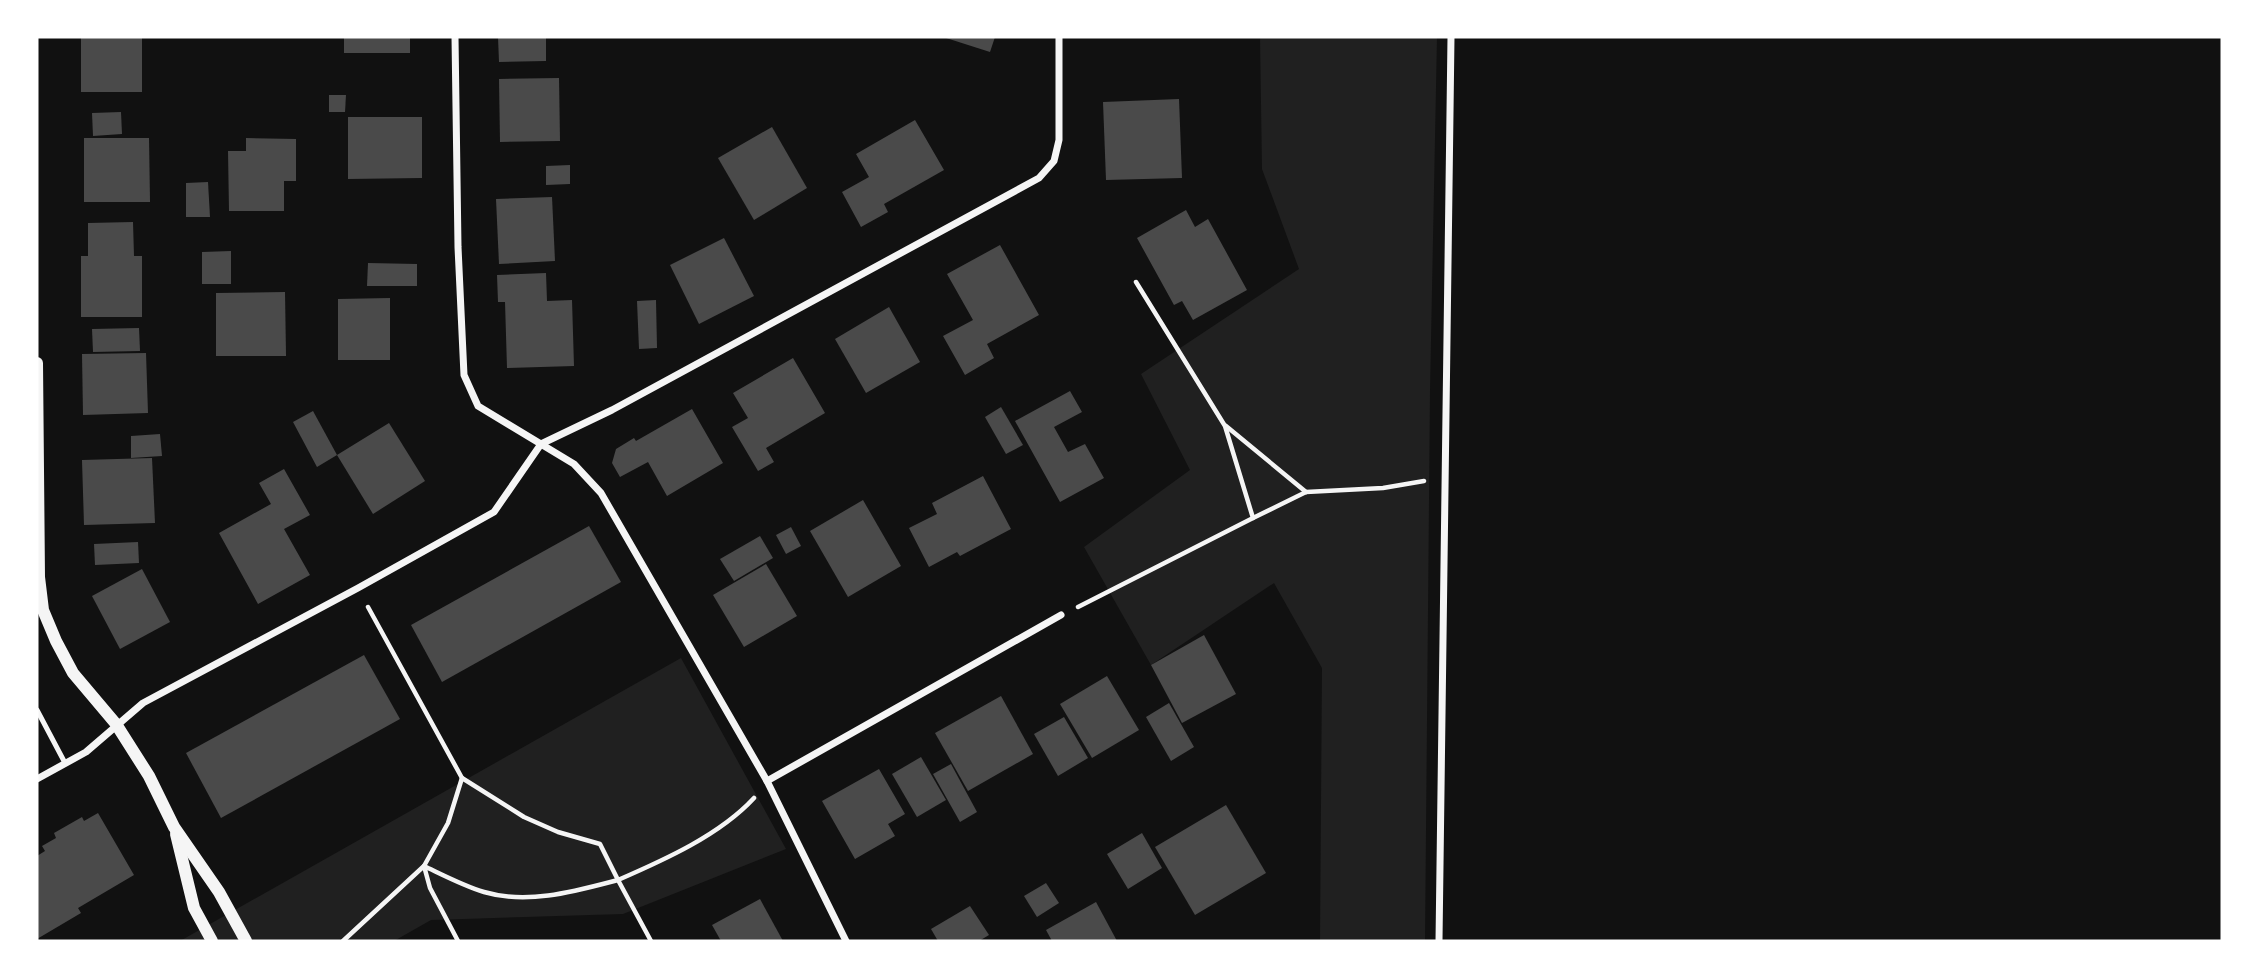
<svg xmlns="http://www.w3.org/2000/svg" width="2259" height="978" font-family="Figtree,sans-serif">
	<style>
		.green { fill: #202020 }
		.building { fill: #4a4a4a }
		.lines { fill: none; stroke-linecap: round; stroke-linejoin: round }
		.path { stroke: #f5f5f5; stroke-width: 4.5 }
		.service { stroke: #f5f5f5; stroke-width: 5 }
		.minor { stroke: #f5f5f5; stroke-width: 7 }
		.tertiary { stroke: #f5f5f5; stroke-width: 12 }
	</style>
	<rect width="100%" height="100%" fill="#111"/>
	<g class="green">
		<polygon points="1260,37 1437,37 1430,391 1425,941 1320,941 1322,668 1274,583 1151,665 1084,547 1190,470 1141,374 1299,269 1262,169"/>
		<polygon points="681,658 786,849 623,914 431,920 394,941 180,941"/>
	</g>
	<g class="building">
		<rect x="81" y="37" width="61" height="55"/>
		<rect x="344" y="37" width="66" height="16"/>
		<polygon points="498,37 546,37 546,61 499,62"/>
		<polygon points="943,37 995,37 990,52"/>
		<polygon points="559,78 560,141 500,142 499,79"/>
		<polygon points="329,95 346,95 345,112 329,112"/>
		<polygon points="1179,99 1182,178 1106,180 1103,102"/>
		<polygon points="121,112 122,134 93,136 92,113"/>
		<polygon points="348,117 422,117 422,178 348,179"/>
		<polygon points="915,120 944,170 884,204 888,212 861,227 842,192 869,177 856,154"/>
		<polygon points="772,127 807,188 754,220 718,158"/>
		<polygon points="84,138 149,138 150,202 84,202"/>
		<polygon points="246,138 296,139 296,181 284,181 284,211 229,211 228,151 246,151"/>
		<polygon points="570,165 570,184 546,185 546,166"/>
		<polygon points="208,182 210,217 186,217 186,183"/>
		<polygon points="552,197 555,261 499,264 496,199"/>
		<polygon points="1186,210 1195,227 1208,219 1247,290 1193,320 1182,301 1174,305 1137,238"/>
		<polygon points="133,222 134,256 142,256 142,317 81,317 81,256 88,256 88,223"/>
		<polygon points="724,238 754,296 699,324 670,265"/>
		<polygon points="1000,245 1039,315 987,344 994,358 965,375 943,336 973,320 947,274"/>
		<polygon points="231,251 231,284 202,284 202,252"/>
		<polygon points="368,263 417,264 417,286 367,286"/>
		<polygon points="546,273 547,301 572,300 574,366 507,368 505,302 498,302 497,275"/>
		<polygon points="285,292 286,356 216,356 216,293"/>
		<polygon points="390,298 390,360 338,360 338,299"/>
		<polygon points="656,300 657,348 639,349 637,301"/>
		<polygon points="889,307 920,362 866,393 835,339"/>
		<polygon points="139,328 140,351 93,352 92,329"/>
		<polygon points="146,353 148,413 83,415 82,354"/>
		<polygon points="793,358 825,413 766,448 774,462 758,471 732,427 748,418 733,393"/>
		<polygon points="1070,391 1082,412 1054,427 1068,452 1085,444 1104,478 1060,502 1015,421"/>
		<polygon points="1001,407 1023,445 1006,454 985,417"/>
		<polygon points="692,409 723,463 667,496 648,462 620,477 612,463 616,449 634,438 636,441"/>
		<polygon points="313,411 337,455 317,467 293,422"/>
		<polygon points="389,423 425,481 373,514 337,455"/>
		<polygon points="160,434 162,456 131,458 131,436"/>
		<polygon points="152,458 155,523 84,525 82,460"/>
		<polygon points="284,469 310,515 284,529 310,575 258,604 219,533 271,504 259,483"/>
		<polygon points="983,476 1011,529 960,556 957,552 929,567 909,528 937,514 932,503"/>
		<polygon points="863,500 901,566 848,597 810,531"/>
		<polygon points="589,526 621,582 442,682 411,625"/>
		<polygon points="791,527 801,546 786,554 776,535"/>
		<polygon points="760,536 773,558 734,581 720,559"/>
		<polygon points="138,542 139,563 95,565 94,544"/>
		<polygon points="766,564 797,616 744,647 713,595"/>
		<polygon points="142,569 170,622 120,649 92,596"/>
		<polygon points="1204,635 1236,694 1182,723 1151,665"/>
		<polygon points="364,655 400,719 221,818 186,753"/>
		<polygon points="1107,676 1139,730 1092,758 1060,704"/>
		<polygon points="1001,696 1033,754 968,791 935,733"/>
		<polygon points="1169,703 1194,747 1171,761 1146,717"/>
		<polygon points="1064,717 1088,758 1058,776 1034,734"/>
		<polygon points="921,757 946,800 917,817 892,774"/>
		<polygon points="951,764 977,812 960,822 933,774"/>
		<polygon points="879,769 905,814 888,824 895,836 855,859 822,801"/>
		<polygon points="1226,805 1266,873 1195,915 1155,847"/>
		<polygon points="98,813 134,875 78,908 81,913 37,939 37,856 45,851 42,846 56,838 54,833 82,817 84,821"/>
		<polygon points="1142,833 1162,868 1128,889 1107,854"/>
		<polygon points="1046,883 1059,903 1037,917 1024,896"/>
		<polygon points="760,899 783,941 721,941 712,925"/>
		<polygon points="1096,902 1117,941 1052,941 1046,930"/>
		<polygon points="970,906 989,935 979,941 938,941 931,929"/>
	</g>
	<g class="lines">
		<g class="path">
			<polyline points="1226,426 1306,492"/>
			<polyline points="1253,518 1306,492 1383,488 1424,481"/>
			<polyline points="1078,607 1253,518 1225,426 1136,282"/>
			<path d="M462,778L524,817L558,832L600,844L618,880C664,860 720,835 754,798"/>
			<polyline points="343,941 424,866 448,823 462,778 368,607"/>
			<path d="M458,941L430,888L424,866C443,875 464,886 484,892C528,905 576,891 618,880L651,941"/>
		</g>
		<polyline class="service" points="37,710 65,763"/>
		<g class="minor">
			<polyline points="455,37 458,247 464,375 478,406 574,464 601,493 767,781 846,941"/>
			<polyline points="37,779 86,752 143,703 358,588 494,512 541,444 612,410 1039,178 1054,161 1059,140 1059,37"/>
			<polyline points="767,781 1061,615"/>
			<polyline points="1439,941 1451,37"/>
		</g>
		<g class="tertiary">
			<polyline points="37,363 39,577 43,610 56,641 73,673 116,724 149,776 174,827 219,892 246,941"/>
			<polyline points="176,834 194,908 212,941"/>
		</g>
	</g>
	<rect width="2259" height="978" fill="none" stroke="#ffffff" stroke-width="77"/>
</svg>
